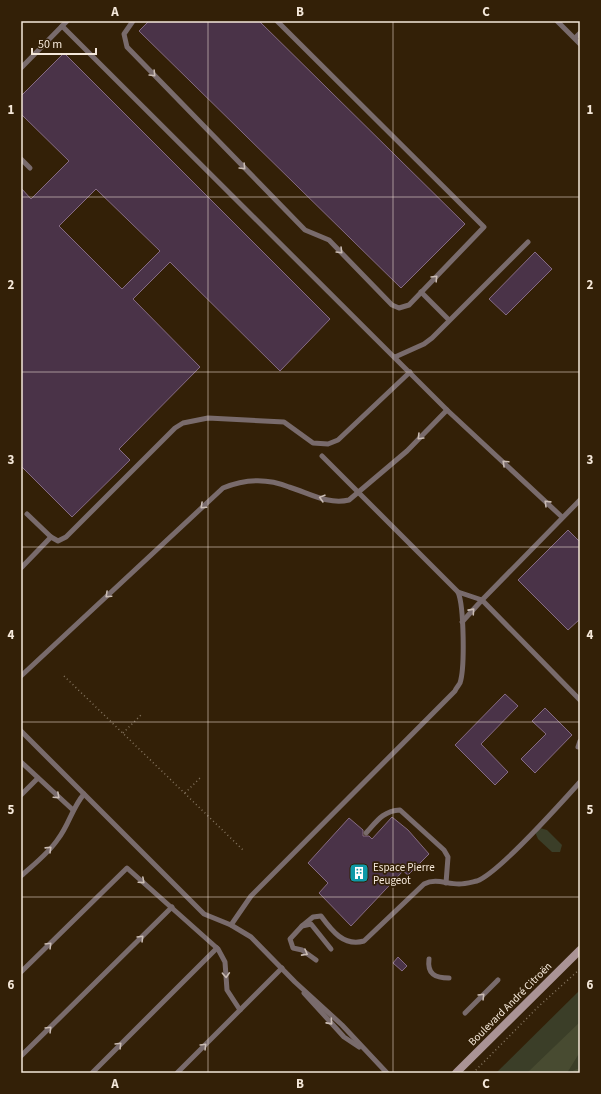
<svg xmlns="http://www.w3.org/2000/svg" width="601" height="1094" font-family="'Source Sans 3',sans-serif">
	<style>
		.green { fill: #3b3e28 }
		.forest { fill: #484b31 }
		.building { fill: #4a3348; stroke: #856b83; fill-rule: evenodd }
		.lines { fill: none; stroke-linecap: round; stroke-linejoin: round }
		.path { stroke: #857560; stroke-width: 1.5; stroke-dasharray: 1 3; stroke-linecap: butt }
		.service { stroke: #796b6c; stroke-width: 5 }
		.secondary { stroke: #aa9395; stroke-width: 8 }
		.oneway { stroke: #cabcb4 }
		.grid { fill: none; stroke: #f5e8da; stroke-width: 1; stroke-opacity: 0.55 }
		.labels { text-anchor: middle; dominant-baseline: central; stroke-width: 3.5; stroke-linejoin: round; paint-order: stroke }
		.poi-label { font-size: 11px; fill: #f5e8da; stroke: #332007; text-anchor: start }
		.street-label { font-size: 11px; fill: #f5e8da; stroke: #332007 }
		.neatline { fill: none; stroke: #f5e8da; stroke-width: 1.5 }
		.grid-label { font-size: 13px; text-anchor: middle; font-weight: bold; fill: #f5e8da }
	</style>
	<rect width="100%" height="100%" fill="#332007"/>
	<g class="green">
		<polygon points="540,828 547,830 562,845 560,852 552,852 538,839 535,832"/>
		<polygon points="580,990 580,1073 496,1073"/>
	</g>
	<polygon class="forest" points="580,1022 580,1052 567,1073 580,1068 580,1073 527,1073"/>
	<g class="building">
		<polygon points="149,21 259,21 465,224 401,288 139,31"/>
		<path d="M64,53L330,319L280,371L170,262L133,299L200,367L119,449L130,460L72,517L21,466V188L31,199L69,161L21,114V96ZM96,189L160,251L122,289L59,226Z"/>
		<polygon points="535,252 552,269 506,315 489,299"/>
		<polygon points="568,530 580,542 580,619 568,630 518,580"/>
		<polygon points="505,694 518,706 481,744 508,772 495,785 455,745"/>
		<polygon points="545,708 572,735 535,773 521,759 546,734 532,721"/>
		<polygon points="392,817 408,830 429,854 408,875 403,871 351,926 319,893 328,883 308,863 349,818 363,830 363,836 369,836 372,839"/>
		<polygon points="398,957 407,966 402,971 393,963"/>
	</g>
	<g class="lines">
		<g class="path">
			<polyline points="64,676 243,850"/>
			<polyline points="123,733 141,715"/>
			<polyline points="185,793 202,776"/>
			<polyline points="473,1073 539,1006 580,969"/>
		</g>
		<g class="service">
			<polyline points="133,21 124,34 127,47 305,230 329,240 392,305 399,308 409,305 484,227 277,21"/>
			<polyline points="557,21 580,44"/>
			<polyline points="62,26 447,410 562,517"/>
			<polyline points="575,38 580,33"/>
			<polyline points="21,68 67,21"/>
			<polyline points="21,159 30,168"/>
			<polyline points="421,292 449,320"/>
			<polyline points="395,357 424,344 432,338 528,242"/>
			<path d="M322,456L458,592C464,606 465,668 460,683C459,685 456,688 455,691L251,896L231,925L251,937L295,982L342,1025L387,1073"/>
			<polyline points="580,500 482,600 580,700"/>
			<polyline points="27,514 51,537 58,541 66,537 175,428 183,423 208,418 284,422 313,443 328,444 338,440 410,372"/>
			<polyline points="21,568 51,537"/>
			<polyline points="458,592 482,600 462,622"/>
			<path d="M21,676L223,488C245,479 267,478 289,487C309,493 328,505 349,500L407,451L447,410"/>
			<polyline points="21,731 204,914 231,925"/>
			<polyline points="578,747 580,741"/>
			<polyline points="21,762 73,810"/>
			<polyline points="21,795 38,778"/>
			<path d="M366,833C377,821 383,811 400,810L444,850L448,857L446,883"/>
			<path d="M21,876C33,865 49,853 58,839C69,825 72,808 84,794"/>
			<path d="M302,926L313,917L321,916C332,931 344,947 364,941L424,884C436,878 446,884 459,884C465,884 472,882 477,881C499,873 562,802 580,782"/>
			<path d="M429,959C427,974 435,978 449,978"/>
			<polyline points="316,960 302,950 293,948 290,939 302,926 311,924 331,949"/>
			<polyline points="21,972 127,868 218,949 225,962 227,990 240,1010"/>
			<polyline points="304,993 344,1037 359,1047"/>
			<polyline points="465,1013 498,980"/>
			<polyline points="21,1056 172,907"/>
			<polyline points="92,1073 217,948"/>
			<polyline points="177,1073 282,968"/>
		</g>
		<polyline class="secondary" points="456,1073 580,950"/>
	</g>
	<defs><path id="oneway-chevron" d="M-2-3.5L2.5 0L-2 3.5" fill="none" stroke-width="1.6" stroke-linecap="round" stroke-linejoin="round"/></defs>
	<g class="oneway">
		<use href="#oneway-chevron" transform="translate(153 74) rotate(46)"/>
		<use href="#oneway-chevron" transform="translate(243 167) rotate(46)"/>
		<use href="#oneway-chevron" transform="translate(340 251) rotate(45)"/>
		<use href="#oneway-chevron" transform="translate(435 278) rotate(-46)"/>
		<use href="#oneway-chevron" transform="translate(420 437) rotate(135)"/>
		<use href="#oneway-chevron" transform="translate(505 463) rotate(-137)"/>
		<use href="#oneway-chevron" transform="translate(322 498) rotate(-164)"/>
		<use href="#oneway-chevron" transform="translate(547 503) rotate(-136)"/>
		<use href="#oneway-chevron" transform="translate(203 506) rotate(137)"/>
		<use href="#oneway-chevron" transform="translate(108 595) rotate(137)"/>
		<use href="#oneway-chevron" transform="translate(472 611) rotate(-48)"/>
		<use href="#oneway-chevron" transform="translate(57 796) rotate(42)"/>
		<use href="#oneway-chevron" transform="translate(49 849) rotate(-44)"/>
		<use href="#oneway-chevron" transform="translate(142 881) rotate(42)"/>
		<use href="#oneway-chevron" transform="translate(141 938) rotate(-45)"/>
		<use href="#oneway-chevron" transform="translate(49 945) rotate(-45)"/>
		<use href="#oneway-chevron" transform="translate(305 953) rotate(29)"/>
		<use href="#oneway-chevron" transform="translate(226 975) rotate(87)"/>
		<use href="#oneway-chevron" transform="translate(482 996) rotate(-45)"/>
		<use href="#oneway-chevron" transform="translate(330 1022) rotate(48)"/>
		<use href="#oneway-chevron" transform="translate(49 1029) rotate(-45)"/>
		<use href="#oneway-chevron" transform="translate(119 1045) rotate(-45)"/>
		<use href="#oneway-chevron" transform="translate(204 1046) rotate(-45)"/>
	</g>
	<path class="grid" d="M208,21V1073M393,21V1073M21,197H580M21,372H580M21,547H580M21,722H580M21,897H580"/>
	<defs>
		<symbol id="building-square" viewBox="-11 -11 22 22"><rect x="-9" y="-9" width="18" height="18" rx="4" fill="#0f9aa8" stroke="#332007"/><path d="M-4-6H4V6H1V3H-1V6H-4ZM-2.5-4.3h1.7v1.8h-1.7ZM.8-4.3h1.7v1.8H.8ZM-2.5-1h1.7V.8h-1.7ZM.8-1h1.7V.8H.8Z" fill="#fff"/></symbol>
	</defs>
	<g fill-rule="evenodd">
		<use href="#building-square" x="348" y="862" width="22" height="22"/>
	</g>
	<g class="labels">
		<g class="poi-label">
			<text x="373" y="867">Espace Pierre<tspan x="373" dy="13">Peugeot</tspan></text>
		</g>
		<g class="street-label">
			<text transform="translate(510 1004) rotate(-45)">Boulevard André Citroën</text>
		</g>
	</g>
	<rect width="601" height="1094" fill="none" stroke="#332007" stroke-width="44"/>
	<path d="M32 48v6h64v-6" fill="none" stroke="#f5e8da" stroke-width="2"/>
	<text x="38" y="48" font-size="12" fill="#f5e8da" stroke="#332007" stroke-width="3" paint-order="stroke">50 m</text>
	<rect x="22" y="22" width="557" height="1050" class="neatline"/>
	<g class="grid-label">
		<text x="115" y="16">A</text>
		<text x="300" y="16">B</text>
		<text x="486" y="16">C</text>
		<text x="11" y="114">1</text>
		<text x="590" y="114">1</text>
		<text x="11" y="289">2</text>
		<text x="590" y="289">2</text>
		<text x="11" y="464">3</text>
		<text x="590" y="464">3</text>
		<text x="11" y="639">4</text>
		<text x="590" y="639">4</text>
		<text x="11" y="814">5</text>
		<text x="590" y="814">5</text>
		<text x="11" y="989">6</text>
		<text x="590" y="989">6</text>
		<text x="115" y="1088">A</text>
		<text x="300" y="1088">B</text>
		<text x="486" y="1088">C</text>
	</g>
</svg>
